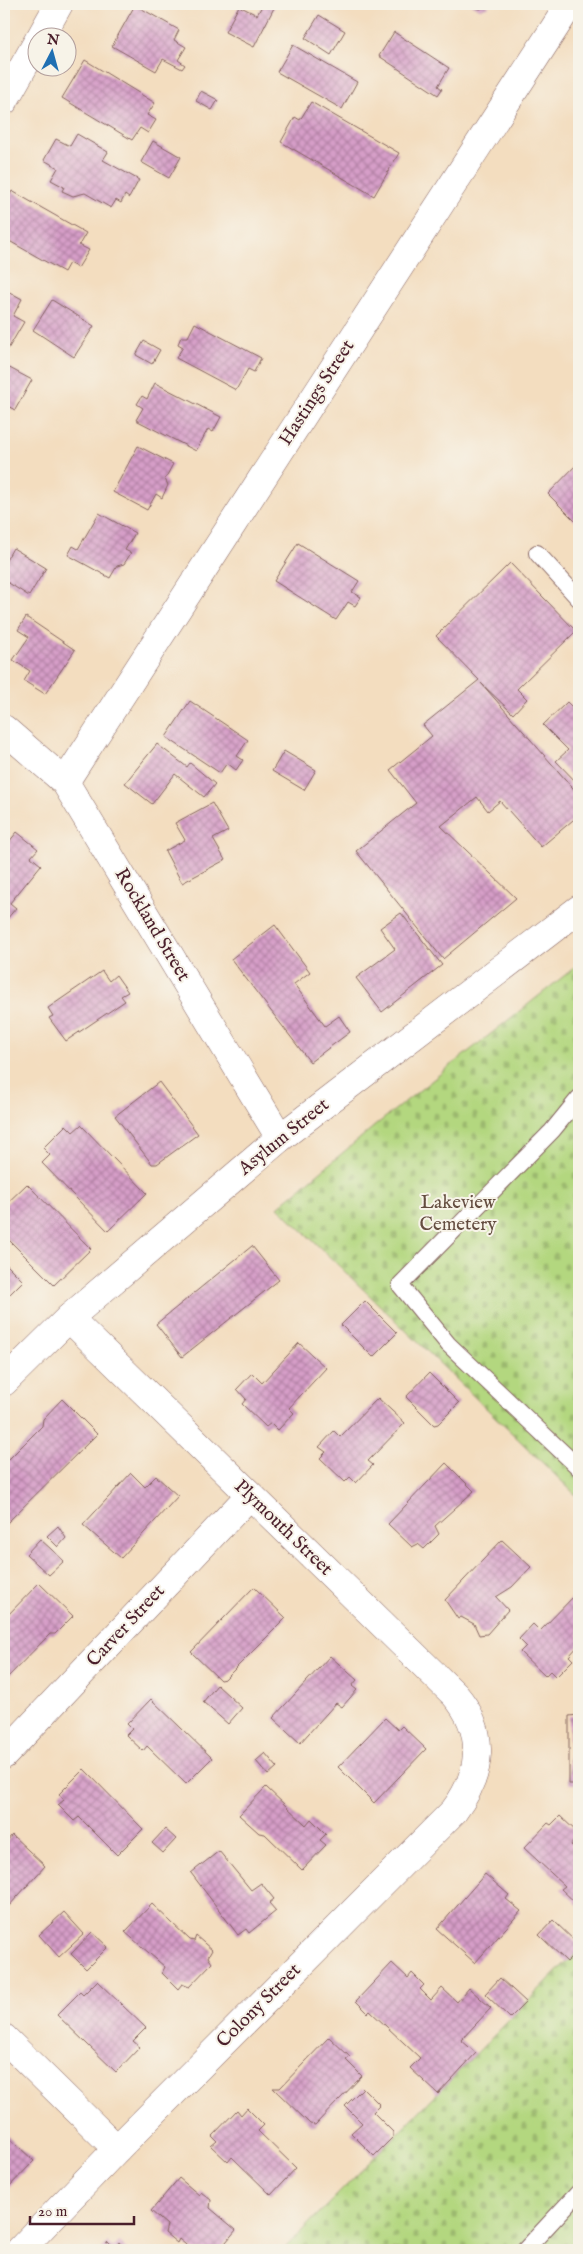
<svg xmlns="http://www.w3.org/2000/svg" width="583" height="2254" font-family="'IM FELL English',serif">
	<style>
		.cemetery { fill: url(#cemetery-stones); stroke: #7e7b55 }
		.building { fill: url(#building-cross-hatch) }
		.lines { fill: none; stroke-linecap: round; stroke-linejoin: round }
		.service-casing { stroke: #85625f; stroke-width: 18 }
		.minor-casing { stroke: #85625f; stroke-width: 29 }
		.service { stroke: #fff; stroke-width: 16 }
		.minor { stroke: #fff; stroke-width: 28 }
		.labels { text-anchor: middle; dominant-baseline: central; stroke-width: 4; stroke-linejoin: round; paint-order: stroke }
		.street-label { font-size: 19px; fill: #4a1f2b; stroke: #f7f3e8 }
		.park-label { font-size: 19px; fill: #644d40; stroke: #f7f3e8 }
	</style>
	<defs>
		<pattern id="cemetery-stones" width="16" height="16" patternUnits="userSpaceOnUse" patternTransform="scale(1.25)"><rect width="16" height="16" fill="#b3d77f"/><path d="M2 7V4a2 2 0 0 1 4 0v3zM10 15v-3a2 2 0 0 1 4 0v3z" fill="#9bb86e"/></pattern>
		<pattern id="building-cross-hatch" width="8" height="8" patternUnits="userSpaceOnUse" patternTransform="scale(1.25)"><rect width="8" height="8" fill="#d69ec8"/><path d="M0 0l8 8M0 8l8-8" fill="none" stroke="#b080a3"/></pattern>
	</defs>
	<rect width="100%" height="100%" fill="#f7f3e8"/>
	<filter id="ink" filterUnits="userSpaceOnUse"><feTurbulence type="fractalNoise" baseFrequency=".02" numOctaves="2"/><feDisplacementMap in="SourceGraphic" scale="10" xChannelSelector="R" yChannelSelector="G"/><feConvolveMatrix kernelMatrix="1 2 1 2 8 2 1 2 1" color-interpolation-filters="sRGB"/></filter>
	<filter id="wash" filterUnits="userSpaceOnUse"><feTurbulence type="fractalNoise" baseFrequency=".0096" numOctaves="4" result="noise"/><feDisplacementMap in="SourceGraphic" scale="20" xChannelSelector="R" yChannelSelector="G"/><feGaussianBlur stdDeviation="1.12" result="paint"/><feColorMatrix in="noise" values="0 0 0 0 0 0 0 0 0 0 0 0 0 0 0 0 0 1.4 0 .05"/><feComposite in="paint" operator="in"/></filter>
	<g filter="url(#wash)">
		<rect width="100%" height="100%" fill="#f3ddbf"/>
		<g class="cemetery">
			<polygon points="579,964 579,1498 278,1207 377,1124"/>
			<polygon points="579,1949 579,2250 283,2250"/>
		</g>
		<g id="blocks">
			<g class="building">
				<polygon points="263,4 276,4 254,47 225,32 239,6 257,15"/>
				<polygon points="470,4 486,4 490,6 480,9"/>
				<polygon points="135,5 179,30 174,40 186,47 178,60 185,65 182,69 163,59 156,71 112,46"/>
				<polygon points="319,15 345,31 331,55 305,38"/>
				<polygon points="394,32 449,68 438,86 442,89 438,95 379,56"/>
				<polygon points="293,45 357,82 342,109 277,72"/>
				<polygon points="85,60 155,103 147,115 156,120 148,133 140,128 132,140 62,98"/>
				<polygon points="201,91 218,100 212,110 196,101"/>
				<polygon points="311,102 399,153 374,196 281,142 295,117 300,120"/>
				<polygon points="77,134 108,152 103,160 139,180 129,198 125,195 121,203 116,200 111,208 85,193 73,196 62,191 64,187 51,180 58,168 44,160 56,139 70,146"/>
				<polygon points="153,141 181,157 169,178 141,162"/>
				<polygon points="12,191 86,233 79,245 89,250 78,268 69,263 64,272 4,238 4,205"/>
				<polygon points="4,289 22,299 13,316 24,322 8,349 4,346"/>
				<polygon points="52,300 94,326 74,357 33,330"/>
				<polygon points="195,323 261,358 254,372 248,369 236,390 176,358 183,347 178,344 181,337 188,337"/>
				<polygon points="144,341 160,350 152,364 136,355"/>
				<polygon points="4,365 32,380 15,410 4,404"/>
				<polygon points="155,383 221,417 213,432 208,429 196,451 136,420 143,408 137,404 142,396 147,399"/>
				<polygon points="138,446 173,464 165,479 168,485 162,498 156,494 147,510 113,492"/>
				<polygon points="579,462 579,525 548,494"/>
				<polygon points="99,513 135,533 125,550 131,553 124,564 117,566 110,578 68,555 73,546 78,549"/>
				<polygon points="298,543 359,581 352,592 361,597 355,606 348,602 336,620 274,581"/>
				<polygon points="13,548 46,568 29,596 4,580 4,564"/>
				<polygon points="510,563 576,631 517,689 527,699 513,714 481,683 579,795 579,815 541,847 500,801 488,811 477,797 441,826 516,898 443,959 356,851 416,803 390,770 432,736 423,725 479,680 436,636"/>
				<polygon points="26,617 75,650 45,694 24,681 30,671 13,660 29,637 18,630"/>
				<polygon points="190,701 248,740 237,756 243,760 236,770 227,763 220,773 166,737"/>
				<polygon points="567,702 579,714 579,785 556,761 568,750 543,725"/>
				<polygon points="157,744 187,767 190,763 215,784 204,797 175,774 152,804 125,783"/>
				<polygon points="284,751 316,770 304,790 272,771"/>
				<polygon points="212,803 228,831 213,839 225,860 182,883 165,851 185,840 175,823"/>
				<polygon points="17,832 38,849 31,857 41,865 10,903 16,908 7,919 4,916 4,848"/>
				<polygon points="401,913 442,965 382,1012 356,978 395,949 380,928"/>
				<polygon points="275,925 310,972 294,984 325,1026 339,1016 350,1032 310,1062 231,959"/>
				<polygon points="102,971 109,981 116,975 128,992 121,996 125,1001 66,1041 49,1018 53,1016 48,1008"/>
				<polygon points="159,1082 198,1134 157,1164 152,1164 115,1116"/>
				<polygon points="66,1125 73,1132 81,1125 147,1193 108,1231 42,1163 50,1155 43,1148"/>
				<polygon points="27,1184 91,1249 54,1285 4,1235 4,1206"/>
				<polygon points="252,1246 279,1280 182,1357 156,1324"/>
				<polygon points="4,1262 23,1281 4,1300"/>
				<polygon points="365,1301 397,1333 373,1357 341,1325"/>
				<polygon points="299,1343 326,1368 289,1408 294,1413 278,1430 271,1423 266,1427 242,1404 246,1399 237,1389 252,1373 262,1383"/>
				<polygon points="429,1373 459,1403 438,1424 434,1425 406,1397"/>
				<polygon points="378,1398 405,1423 368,1461 373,1465 356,1483 350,1477 345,1482 320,1458 326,1452 319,1447 334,1431 340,1437"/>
				<polygon points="62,1399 97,1434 4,1526 4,1464 42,1426 43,1419"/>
				<polygon points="446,1463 474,1491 435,1526 439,1534 424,1549 418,1544 412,1547 388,1524"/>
				<polygon points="131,1473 145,1487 156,1476 178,1496 121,1558 83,1525"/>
				<polygon points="58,1526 66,1538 58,1547 47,1536"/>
				<polygon points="40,1539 64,1561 49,1575 26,1554"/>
				<polygon points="502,1540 531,1567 512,1587 496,1597 508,1610 487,1634 479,1635 474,1624 461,1617 458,1619 445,1600"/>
				<polygon points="39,1583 73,1616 55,1634 50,1634 4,1681 4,1619"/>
				<polygon points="254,1587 286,1618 225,1679 220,1680 191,1652"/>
				<polygon points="579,1591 579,1645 569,1656 573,1660 556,1677 550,1671 545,1676 520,1652 526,1646 519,1639 533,1624 540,1631"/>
				<polygon points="330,1656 357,1680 352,1686 357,1690 342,1707 336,1703 300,1743 273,1718"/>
				<polygon points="217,1685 242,1708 228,1724 203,1702"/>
				<polygon points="151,1699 212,1758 186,1784 147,1746 143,1751 126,1735 132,1729 127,1724"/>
				<polygon points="579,1715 579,1784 569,1784 569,1716"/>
				<polygon points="385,1718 398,1730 402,1726 426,1749 374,1803 338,1767"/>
				<polygon points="265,1753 277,1767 268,1775 256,1761"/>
				<polygon points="84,1769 143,1829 117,1855 79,1817 74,1821 58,1805 64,1800 59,1794"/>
				<polygon points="266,1787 306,1825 311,1819 326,1834 320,1840 326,1845 302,1870 265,1834 259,1833 239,1815"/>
				<polygon points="560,1816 579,1834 571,1845 579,1853 579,1906 561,1889 565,1886 524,1848 548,1823 551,1825"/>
				<polygon points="165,1829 176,1839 163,1853 152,1843"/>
				<polygon points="12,1835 45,1866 9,1906 4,1908 4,1844"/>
				<polygon points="219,1851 251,1890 261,1883 274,1899 269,1903 276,1911 249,1933 246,1929 238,1935 191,1873"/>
				<polygon points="485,1874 509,1895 506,1899 521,1911 475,1963 437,1929"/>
				<polygon points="152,1904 190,1940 194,1941 196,1936 212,1950 208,1957 212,1963 189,1987 182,1984 178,1989 162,1973 165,1967 125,1932"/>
				<polygon points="64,1912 84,1934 59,1957 39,1935"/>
				<polygon points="553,1920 579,1945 579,1950 567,1962 539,1935"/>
				<polygon points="92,1932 108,1947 86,1969 71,1954"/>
				<polygon points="392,1963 408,1978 412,1973 424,1985 420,1989 431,2000 442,1988 457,2002 469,1988 491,2008 461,2040 476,2053 438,2094 410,2068 420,2058 370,2011 368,2013 356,2001"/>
				<polygon points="500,1978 526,2002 510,2018 485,1994"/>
				<polygon points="97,1981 146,2028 133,2041 140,2047 116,2072 57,2015 80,1992 83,1995"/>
				<polygon points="329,2037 350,2057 346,2060 362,2076 315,2125 310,2124 273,2088 280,2088"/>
				<polygon points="363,2088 380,2105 373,2112 393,2132 393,2137 374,2156 351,2133 362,2123 345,2106"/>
				<polygon points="247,2108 264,2125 258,2131 296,2168 271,2195 232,2157 228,2162 211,2146 217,2141 212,2136 237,2110 241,2115"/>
				<polygon points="4,2133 34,2161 4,2192"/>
				<polygon points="179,2178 199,2195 201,2192 211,2200 210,2208 236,2230 221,2248 223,2250 192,2250 179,2239 177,2243 165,2233 167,2225 151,2211"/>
				<polygon points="108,2242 114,2248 119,2242 127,2250 101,2250"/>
			</g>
		</g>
	</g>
	<g filter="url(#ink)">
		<use href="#blocks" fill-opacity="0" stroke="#85625f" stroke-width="1"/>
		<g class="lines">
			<defs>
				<g id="service">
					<polyline points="537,553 579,599"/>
					<polyline points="579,1098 552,1131 400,1285 448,1344 579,1468"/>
					<polyline points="525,2250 579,2192"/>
				</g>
				<g id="minor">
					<polyline points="40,38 59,4"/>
					<polyline points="4,101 38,41"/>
					<polyline points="4,729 65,782 280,1138"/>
					<polyline points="65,782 570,4"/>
					<polyline points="4,1382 69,1318 280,1138 579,909"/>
					<polyline points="4,1755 249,1496"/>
					<polyline points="4,2038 117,2149"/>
					<path d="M20,2250L117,2149L454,1811C482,1774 487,1732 455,1695L69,1318"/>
				</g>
			</defs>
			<use href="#service" class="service-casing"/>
			<use href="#minor" class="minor-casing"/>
			<use href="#service" class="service"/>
			<use href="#minor" class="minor"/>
		</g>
	</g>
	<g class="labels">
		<g class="street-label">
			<text transform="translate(317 393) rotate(-57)">Hastings Street</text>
			<text transform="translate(152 925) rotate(59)">Rockland Street</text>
			<text transform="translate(284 1137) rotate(-39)">Asylum Street</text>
			<text transform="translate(283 1528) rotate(44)">Plymouth Street</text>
			<text transform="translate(126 1626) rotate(-47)">Carver Street</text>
			<text transform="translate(259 2006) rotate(-45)">Colony Street</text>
		</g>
		<g class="park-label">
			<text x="458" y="1203">Lakeview<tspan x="458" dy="22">Cemetery</tspan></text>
		</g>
	</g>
	<rect width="583" height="2254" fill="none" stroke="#f7f3e8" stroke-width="20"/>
	<g transform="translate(52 52) rotate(6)"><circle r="24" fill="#f7f3e8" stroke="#b29e9c"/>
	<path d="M0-4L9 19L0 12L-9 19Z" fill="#1f6fb2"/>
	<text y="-8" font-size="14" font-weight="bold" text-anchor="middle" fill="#4a1f2b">N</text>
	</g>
	<path d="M30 2216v8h104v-8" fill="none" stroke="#4a1f2b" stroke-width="2.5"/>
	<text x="38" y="2216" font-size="15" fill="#4a1f2b" stroke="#f7f3e8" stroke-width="4" paint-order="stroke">20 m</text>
</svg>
